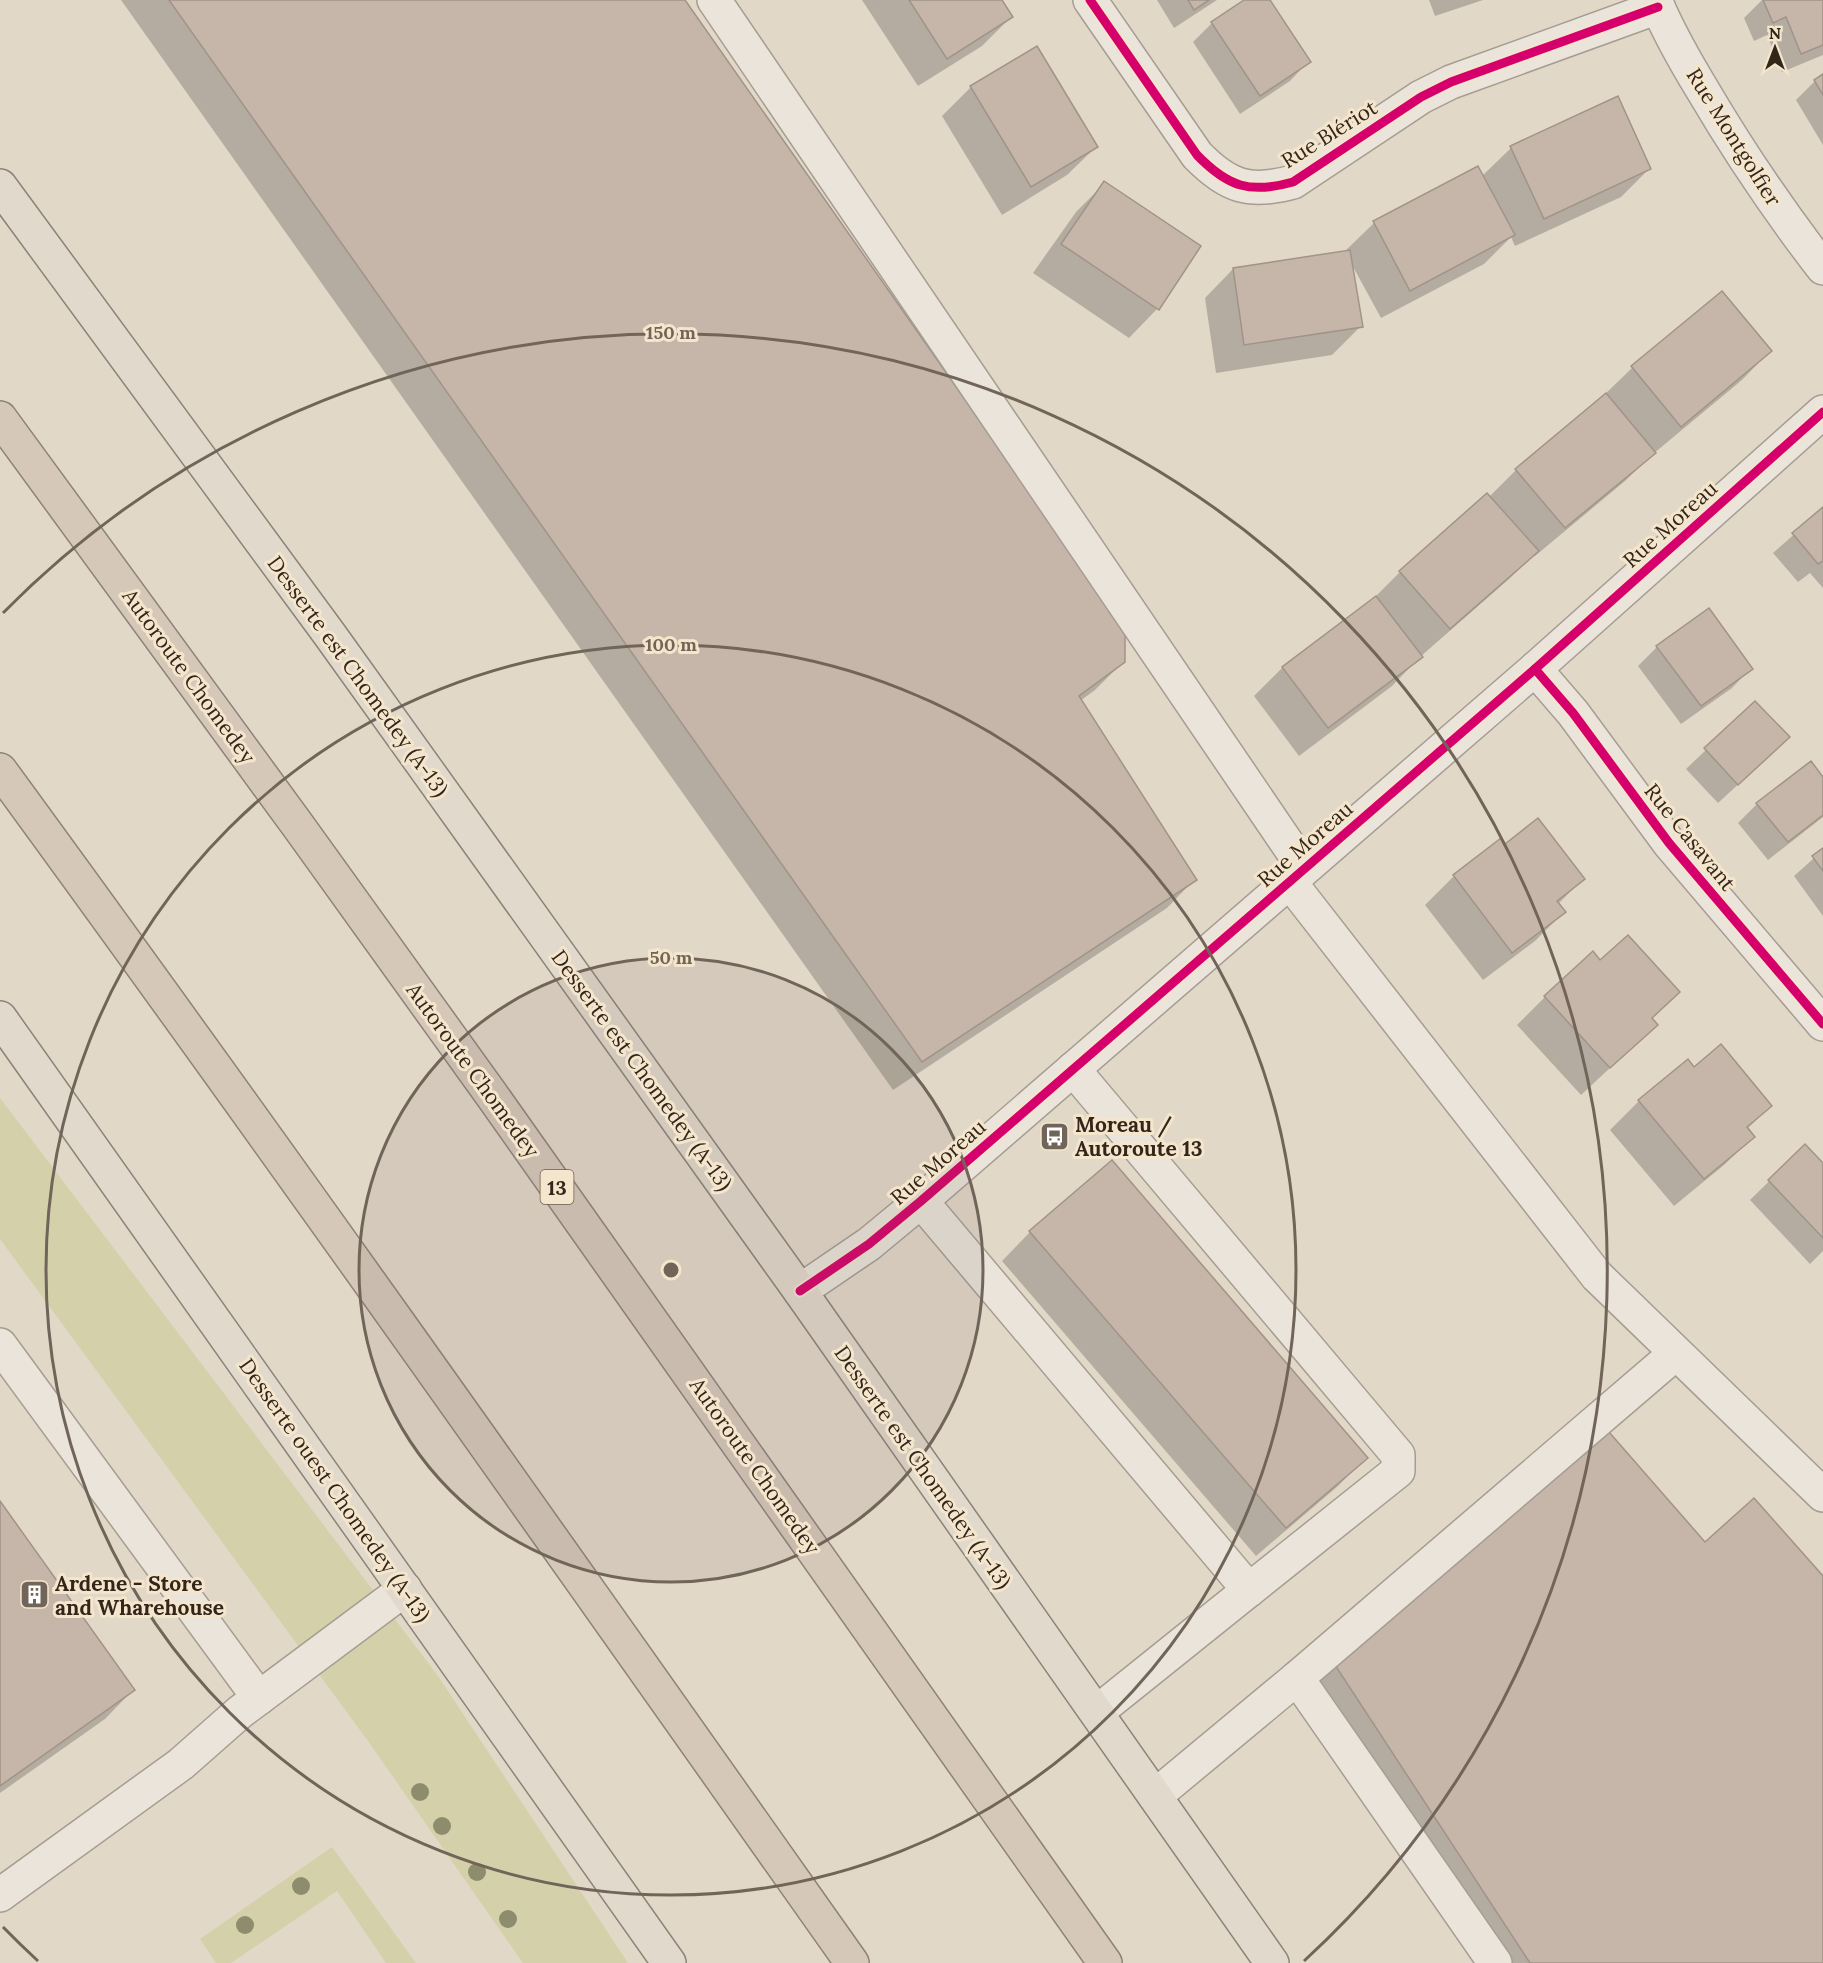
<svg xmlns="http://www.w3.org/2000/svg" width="1823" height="1963" font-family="Lora,serif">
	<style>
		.green { fill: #d4d0aa }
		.shadow { fill: #0003 }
		.building { fill: #c5b6a9; stroke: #a19388; stroke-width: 1.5 }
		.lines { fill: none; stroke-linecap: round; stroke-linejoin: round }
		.minor-casing { stroke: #a69d92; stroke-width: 36 }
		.major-casing { stroke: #8c8378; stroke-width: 36 }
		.highway-casing { stroke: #8c8378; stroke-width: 36 }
		.minor { stroke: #eae4da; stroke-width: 33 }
		.major { stroke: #e1d9cb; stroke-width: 33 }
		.highway { stroke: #d5c8b9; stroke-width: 33 }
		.cycleway-casing { stroke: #f4e6cc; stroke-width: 13 }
		.cycleway { stroke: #d6006c; stroke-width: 9 }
		.tree { fill: #8d8d6d }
		.ring { fill: none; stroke: #716458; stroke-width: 3 }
		.labels { text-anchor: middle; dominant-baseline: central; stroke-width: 6; stroke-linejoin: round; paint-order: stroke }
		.shield { fill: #f4e6cc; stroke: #6e5f50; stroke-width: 1.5 }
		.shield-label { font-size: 20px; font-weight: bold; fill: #34251b }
		.street-label { font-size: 21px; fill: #34251b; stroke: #f4e6cc }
		.poi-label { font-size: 21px; font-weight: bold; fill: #34251b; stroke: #f4e6cc; text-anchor: start }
		.centre { fill: #716458; stroke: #f4e6cc; stroke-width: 3 }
		.ring-label { font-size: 18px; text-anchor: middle; font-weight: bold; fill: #716458; stroke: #f4e6cc; stroke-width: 6; stroke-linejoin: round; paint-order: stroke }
	</style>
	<rect width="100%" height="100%" fill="#e2d8c8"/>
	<g class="green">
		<polygon points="0,1098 438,1676 628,1963 523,1963 368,1741 0,1239"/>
		<polygon points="332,1847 416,1963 386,1963 337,1891 231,1963 216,1963 200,1939"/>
	</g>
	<g class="shadow">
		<polygon points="121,0 683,0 1124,661 1095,690 1080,701 1195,879 1167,908 893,1090"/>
		<polygon points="862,0 1000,0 1011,17 982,46 918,86"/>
		<polygon points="1157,0 1217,0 1174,28"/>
		<polygon points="1246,0 1268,0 1309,61 1290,81 1240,114 1193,42 1212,23"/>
		<polygon points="1429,0 1483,0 1435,16"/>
		<polygon points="1762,0 1823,0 1823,55 1782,72 1767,35 1754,41 1744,18"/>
		<polygon points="1823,76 1823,145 1796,100 1815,81"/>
		<polygon points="971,87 1096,147 1067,175 1002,215 942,116"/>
		<polygon points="1511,148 1650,168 1621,197 1515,246 1511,237 1484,264 1381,318 1351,263 1361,326 1332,355 1216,373 1205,298 1233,269 1344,252 1374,223 1478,168 1482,176"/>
		<polygon points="1105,183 1199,247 1157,309 1129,338 1033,273 1076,212"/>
		<polygon points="1722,293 1770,351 1742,380 1653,454 1625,481 1535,556 1534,554 1509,579 1420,657 1392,686 1299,756 1254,696 1282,668 1371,601 1400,572 1487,495 1489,497 1516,470 1603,396 1632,368"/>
		<polygon points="1823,509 1823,588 1810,573 1798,582 1773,553"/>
		<polygon points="1657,647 1751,668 1732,688 1681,724 1638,666"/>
		<polygon points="1755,703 1769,756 1718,803 1686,769"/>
		<polygon points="1823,780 1823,817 1768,860 1738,823 1757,804"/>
		<polygon points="1505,846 1583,879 1558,904 1564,912 1535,941 1483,980 1425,905 1454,876"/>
		<polygon points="1823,850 1823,916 1794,876"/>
		<polygon points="1600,962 1678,992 1651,1019 1656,1025 1581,1095 1517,1025 1545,997"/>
		<polygon points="1687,1061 1694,1069 1770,1106 1747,1129 1753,1137 1724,1165 1674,1206 1610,1130 1639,1101"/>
		<polygon points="1805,1146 1823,1166 1823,1251 1810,1264 1750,1200"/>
		<polygon points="1030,1232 1366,1457 1338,1486 1256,1556 1002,1261"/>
		<polygon points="0,1503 133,1690 105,1719 0,1793"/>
		<polygon points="1705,1544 1823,1579 1823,1963 1483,1963 1305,1692 1334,1664"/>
	</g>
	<g class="building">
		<polygon points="169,0 685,0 1125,628 1125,662 1079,696 1197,880 922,1062"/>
		<polygon points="909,0 1002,0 1013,17 947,59"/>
		<polygon points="1188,0 1209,0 1194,10"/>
		<polygon points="1244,0 1270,0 1311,62 1260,96 1211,22"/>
		<polygon points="1763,0 1823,0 1823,45 1801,54 1786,17 1773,23"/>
		<polygon points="1037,46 1098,147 1031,187 970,86"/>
		<polygon points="1823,74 1823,95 1814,80"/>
		<polygon points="1618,96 1651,169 1544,219 1510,146"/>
		<polygon points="1478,166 1515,235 1410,291 1373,221"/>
		<polygon points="1104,181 1201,246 1159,310 1061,244"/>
		<polygon points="1350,250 1363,327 1244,345 1233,268"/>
		<polygon points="1722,291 1772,351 1681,427 1631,366"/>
		<polygon points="1606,393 1656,453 1565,528 1515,469"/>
		<polygon points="1487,493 1539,551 1450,629 1399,571"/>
		<polygon points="1823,507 1823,561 1818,564 1792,533"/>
		<polygon points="1376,596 1423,657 1328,728 1282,667"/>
		<polygon points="1709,608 1753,669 1701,706 1656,646"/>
		<polygon points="1755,701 1790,737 1738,785 1704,748"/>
		<polygon points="1811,761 1823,777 1823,815 1788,842 1756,803"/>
		<polygon points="1538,818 1585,879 1557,901 1566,912 1512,953 1453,875 1501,838 1505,844"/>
		<polygon points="1823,848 1823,871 1812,856"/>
		<polygon points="1628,935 1680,992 1652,1018 1658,1025 1610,1068 1544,996 1593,951 1600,960"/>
		<polygon points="1721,1044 1772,1106 1747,1127 1755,1137 1704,1179 1638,1100 1688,1059 1694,1067"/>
		<polygon points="1805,1144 1823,1163 1823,1238 1768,1180"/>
		<polygon points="1112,1160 1368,1458 1286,1528 1029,1231"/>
		<polygon points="1609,1432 1705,1542 1754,1498 1823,1576 1823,1963 1530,1963 1333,1662"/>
		<polygon points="0,1501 135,1690 0,1786"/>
	</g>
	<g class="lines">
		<defs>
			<g id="minor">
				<polyline points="714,0 1304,868"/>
				<path d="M1090,0L1197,155C1228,187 1250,194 1293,182L1421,97L1451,82L1658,7"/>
				<path d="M1655,0C1668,31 1685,61 1702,89C1739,152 1779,211 1823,268"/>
				<polyline points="1535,669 1573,713 1669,843 1823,1024"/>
				<polyline points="1289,881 1597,1276 1823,1495"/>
				<polyline points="1073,1069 1398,1455 1398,1471 1249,1590"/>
				<polyline points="921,1201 1249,1590 1097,1712"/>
				<polyline points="800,1291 869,1244 921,1201 1535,669 1823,412"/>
				<polyline points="0,1345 259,1698"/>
				<polyline points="1297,1678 1676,1353"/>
				<polyline points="1155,1796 1297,1678 1495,1963"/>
				<polyline points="0,1895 181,1764 240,1712 405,1589"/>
			</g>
			<g id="major">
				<polyline points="0,186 330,635 800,1291 1272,1963"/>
				<polyline points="0,1018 669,1963"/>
			</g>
			<g id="highway">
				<polyline points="0,418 299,827 491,1094 1105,1963"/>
				<path d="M0,770C288,1164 570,1564 852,1963"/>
			</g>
		</defs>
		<use href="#minor" class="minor-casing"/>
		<use href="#major" class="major-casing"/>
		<use href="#highway" class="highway-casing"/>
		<use href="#minor" class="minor"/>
		<use href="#major" class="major"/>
		<use href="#highway" class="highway"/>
		<defs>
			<g id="cycleway">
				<path d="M1090,0L1197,155C1228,187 1250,194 1293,182L1421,97L1451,82L1658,7"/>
				<polyline points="1535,669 1573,713 1669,843 1823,1024"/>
				<polyline points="800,1291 869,1244 921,1201 1535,669 1823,412"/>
			</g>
		</defs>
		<use href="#cycleway" class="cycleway-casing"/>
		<use href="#cycleway" class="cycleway"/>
	</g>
	<g class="tree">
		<circle cx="420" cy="1792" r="9"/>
		<circle cx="442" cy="1826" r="9"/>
		<circle cx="477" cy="1872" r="9"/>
		<circle cx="301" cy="1886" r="9"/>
		<circle cx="508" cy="1919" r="9"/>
		<circle cx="245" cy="1925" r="9"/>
	</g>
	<circle cx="671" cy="1270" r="312" fill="#716458" fill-opacity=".12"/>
	<g class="ring">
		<circle cx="671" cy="1270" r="312"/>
		<circle cx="671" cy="1270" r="625"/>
		<path d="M38 1961A937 937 0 0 1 3 1927M3 613A937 937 0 1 1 1304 1961"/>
	</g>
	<defs>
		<symbol id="bus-square" viewBox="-11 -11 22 22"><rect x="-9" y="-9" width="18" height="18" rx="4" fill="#716458" stroke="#f4e6cc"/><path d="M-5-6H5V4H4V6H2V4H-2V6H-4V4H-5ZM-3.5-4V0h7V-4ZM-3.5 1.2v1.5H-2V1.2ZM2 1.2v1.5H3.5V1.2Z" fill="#fff"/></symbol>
		<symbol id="building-square" viewBox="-11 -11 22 22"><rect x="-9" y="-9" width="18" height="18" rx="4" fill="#716458" stroke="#f4e6cc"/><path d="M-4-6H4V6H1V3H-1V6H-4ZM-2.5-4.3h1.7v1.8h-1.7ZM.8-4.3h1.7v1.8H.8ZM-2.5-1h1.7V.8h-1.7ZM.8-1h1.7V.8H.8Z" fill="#fff"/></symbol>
	</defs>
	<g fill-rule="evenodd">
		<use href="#bus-square" x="1038" y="1120" width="33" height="33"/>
		<use href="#building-square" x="18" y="1578" width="33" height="33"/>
	</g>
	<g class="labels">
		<rect class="shield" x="540.5" y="1170" width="33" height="34" rx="4.5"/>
		<g class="shield-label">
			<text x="557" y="1187">13</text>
		</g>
		<g class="street-label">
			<text transform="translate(1329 134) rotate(-32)">Rue Blériot</text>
			<text transform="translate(1734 137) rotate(58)">Rue Montgolfier</text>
			<text transform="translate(1670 524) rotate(-42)">Rue Moreau</text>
			<text transform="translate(189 676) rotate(54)">Autoroute Chomedey</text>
			<text transform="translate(358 676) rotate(54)">Desserte est Chomedey (A-13)</text>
			<text transform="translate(1690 837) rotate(51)">Rue Casavant</text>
			<text transform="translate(1305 844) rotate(-41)">Rue Moreau</text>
			<text transform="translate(473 1070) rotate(54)">Autoroute Chomedey</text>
			<text transform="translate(642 1070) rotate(54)">Desserte est Chomedey (A-13)</text>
			<text transform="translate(938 1162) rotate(-41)">Rue Moreau</text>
			<text transform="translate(755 1466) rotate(55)">Autoroute Chomedey</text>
			<text transform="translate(923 1467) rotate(55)">Desserte est Chomedey (A-13)</text>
			<text transform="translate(335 1490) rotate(55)">Desserte ouest Chomedey (A-13)</text>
		</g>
		<g class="poi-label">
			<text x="1075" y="1124">Moreau /<tspan x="1075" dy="24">Autoroute 13</tspan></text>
			<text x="55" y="1583">Ardene - Store<tspan x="55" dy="24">and Wharehouse</tspan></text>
		</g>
	</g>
	<circle cx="671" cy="1270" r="9" class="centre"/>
	<g class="ring-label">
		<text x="671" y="339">150 m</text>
		<text x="671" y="651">100 m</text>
		<text x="671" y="964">50 m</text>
	</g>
	<g transform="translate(1775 48)" stroke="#f4e6cc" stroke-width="4.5" paint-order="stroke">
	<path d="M0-4.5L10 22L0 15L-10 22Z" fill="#34251b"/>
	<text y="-9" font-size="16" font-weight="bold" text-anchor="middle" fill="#34251b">N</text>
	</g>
</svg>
